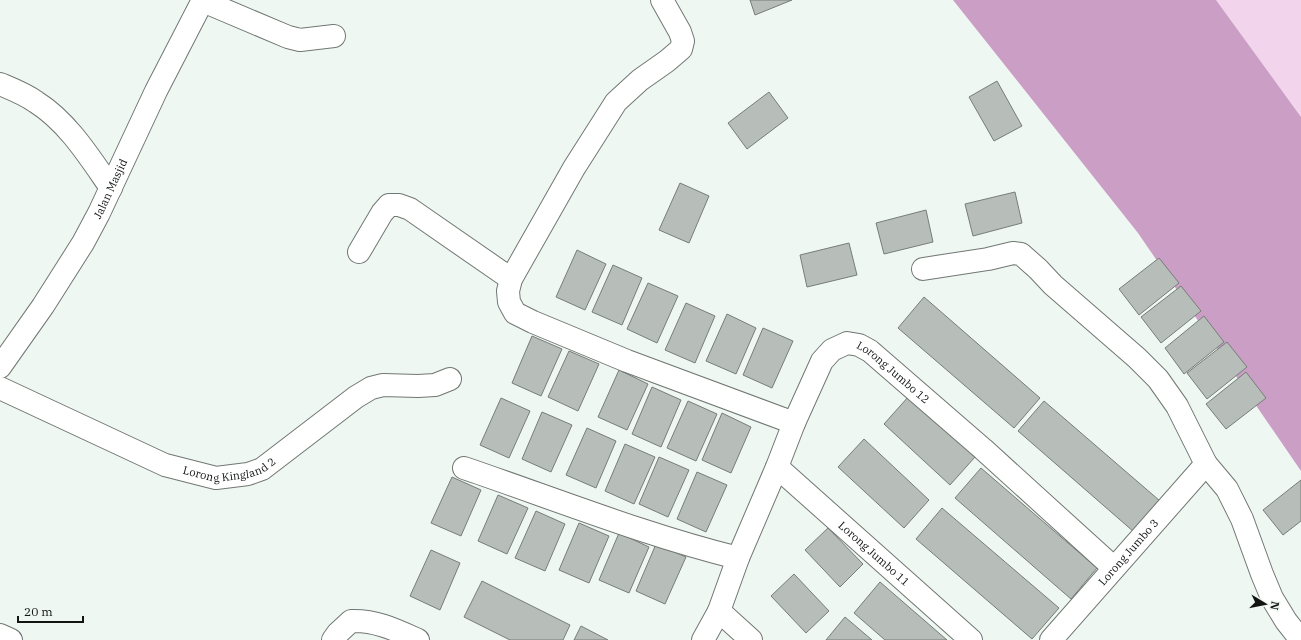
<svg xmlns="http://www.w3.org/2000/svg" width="1301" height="640" font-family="'IBM Plex Serif',serif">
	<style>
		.green { fill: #f2d4ed }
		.water { fill: #cb9ec5 }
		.building { fill: #b7bdb9; stroke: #777d79 }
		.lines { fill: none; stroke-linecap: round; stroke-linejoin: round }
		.minor-casing { stroke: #717773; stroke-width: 24 }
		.minor { stroke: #fff; stroke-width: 22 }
		.labels { text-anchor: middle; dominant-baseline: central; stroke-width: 3; stroke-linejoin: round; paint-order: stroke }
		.street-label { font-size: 11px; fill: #111412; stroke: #eff7f2 }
	</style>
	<rect width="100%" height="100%" fill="#eff7f2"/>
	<polygon class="green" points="1216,0 1301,0 1301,117"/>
	<polygon class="water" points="953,0 1216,0 1301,117 1301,471 1138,233"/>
	<g class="building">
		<polygon points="750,0 792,0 755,15"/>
		<polygon points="997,81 1022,126 994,141 969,97"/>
		<polygon points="769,92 788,118 747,149 728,123"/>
		<polygon points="680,183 709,196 689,243 659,230"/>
		<polygon points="1015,192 1022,223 973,236 965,204"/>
		<polygon points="926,210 933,242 884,254 876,223"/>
		<polygon points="849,243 857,275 807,287 800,255"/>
		<polygon points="577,250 606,264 585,310 556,297"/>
		<polygon points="1159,258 1179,283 1139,315 1119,289"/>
		<polygon points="613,265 642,278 622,325 592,312"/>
		<polygon points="648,283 678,296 657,343 627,329"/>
		<polygon points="1181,286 1201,311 1161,343 1141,317"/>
		<polygon points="924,297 1040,398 1014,428 898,328"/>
		<polygon points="686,303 715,316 695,363 665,350"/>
		<polygon points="727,314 756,328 736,374 706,361"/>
		<polygon points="1204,316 1224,342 1184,374 1165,348"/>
		<polygon points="763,328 793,341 772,388 743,375"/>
		<polygon points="532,336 562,349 541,396 512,383"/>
		<polygon points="1227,342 1247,367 1207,399 1187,373"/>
		<polygon points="569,351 599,364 578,411 548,397"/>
		<polygon points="619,370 648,384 627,430 598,417"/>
		<polygon points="1246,372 1266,398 1226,429 1206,404"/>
		<polygon points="652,387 681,400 661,447 632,434"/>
		<polygon points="909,396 975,457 950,485 884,424"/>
		<polygon points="501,398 530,411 509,458 480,445"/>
		<polygon points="688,401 717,414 696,461 667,448"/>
		<polygon points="1044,401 1160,501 1134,532 1018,431"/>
		<polygon points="542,412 572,425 551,472 522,459"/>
		<polygon points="722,413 751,427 731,473 702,460"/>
		<polygon points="587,428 616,441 596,488 566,475"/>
		<polygon points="864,439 929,500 904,528 838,467"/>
		<polygon points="625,444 655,457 634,504 605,491"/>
		<polygon points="659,457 689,470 668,517 639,504"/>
		<polygon points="981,468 1097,568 1071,599 955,498"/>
		<polygon points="697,472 727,485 706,532 677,519"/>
		<polygon points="452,477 481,490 461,536 431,523"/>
		<polygon points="1301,480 1301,521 1283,535 1263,510"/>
		<polygon points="498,495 528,508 507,554 478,541"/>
		<polygon points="942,508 1059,608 1032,639 916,539"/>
		<polygon points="536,511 565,524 545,571 515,558"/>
		<polygon points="579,523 609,536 589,583 559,570"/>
		<polygon points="828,528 863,564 840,587 805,550"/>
		<polygon points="619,533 649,547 629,593 599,580"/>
		<polygon points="656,544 686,557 665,604 636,591"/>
		<polygon points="431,550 460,563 440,610 410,596"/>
		<polygon points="794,574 829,611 806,633 771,596"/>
		<polygon points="482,581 570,625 563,640 510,640 464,617"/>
		<polygon points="880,582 947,640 885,640 854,613"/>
		<polygon points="845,617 872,640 826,640"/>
		<polygon points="581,626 608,640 574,640"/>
	</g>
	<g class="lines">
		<defs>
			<g id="minor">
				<polyline points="662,0 680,32 683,41 681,49 667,61 640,80 616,102 574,168 511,279 508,291 509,302 515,313 533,322 627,361 794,423"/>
				<polyline points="203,1 288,37 300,40 334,36"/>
				<path d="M0,84C12,89 25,94 36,102C68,122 90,158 111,188"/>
				<polyline points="359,252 382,213 389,205 399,205 410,209 511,279"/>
				<polyline points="923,269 988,259 1013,253 1021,254 1038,269 1053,285 1137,358 1158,379 1177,406 1206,464 1227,489 1242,519 1262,574 1272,598 1286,621 1301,640"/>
				<path id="s1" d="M0,367L43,306L83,243L99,213L156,91L203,0"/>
				<path id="s2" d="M0,388L165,465L216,478L248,474L262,469L356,397L371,388L383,385L418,386L435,385L450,379"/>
				<path id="s3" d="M777,467L971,640"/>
				<path d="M464,468C555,499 645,535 738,558"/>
				<polyline points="719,611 751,640"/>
				<polyline points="0,635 11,640"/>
				<path d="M333,640L338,633L351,621C376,620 396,630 418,640"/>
				<path id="s4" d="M703,640L719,611L738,558L777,467L794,423L822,361L832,350L847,343L859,345L870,351L983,449L1114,568"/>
				<path id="s5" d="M1051,640L1206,464"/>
			</g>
		</defs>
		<use href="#minor" class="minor-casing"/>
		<use href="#minor" class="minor"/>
	</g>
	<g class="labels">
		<g class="street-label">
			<text stroke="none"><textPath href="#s1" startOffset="210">Jalan Masjid</textPath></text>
			<text stroke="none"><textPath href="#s4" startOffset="391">Lorong Jumbo 12</textPath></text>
			<text stroke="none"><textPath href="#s2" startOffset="249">Lorong Kingland 2</textPath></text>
			<text stroke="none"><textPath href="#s5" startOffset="117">Lorong Jumbo 3</textPath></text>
			<text stroke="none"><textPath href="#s3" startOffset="130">Lorong Jumbo 11</textPath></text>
		</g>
	</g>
	<g transform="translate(1265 604) rotate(100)" stroke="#eff7f2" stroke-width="3" paint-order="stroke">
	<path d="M0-3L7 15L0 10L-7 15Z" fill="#111412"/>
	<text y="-6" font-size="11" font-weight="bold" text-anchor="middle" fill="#111412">N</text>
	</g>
	<path d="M18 616v6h65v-6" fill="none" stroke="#111412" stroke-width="2"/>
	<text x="24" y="616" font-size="12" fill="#111412" stroke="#eff7f2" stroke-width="3" paint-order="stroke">20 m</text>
</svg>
